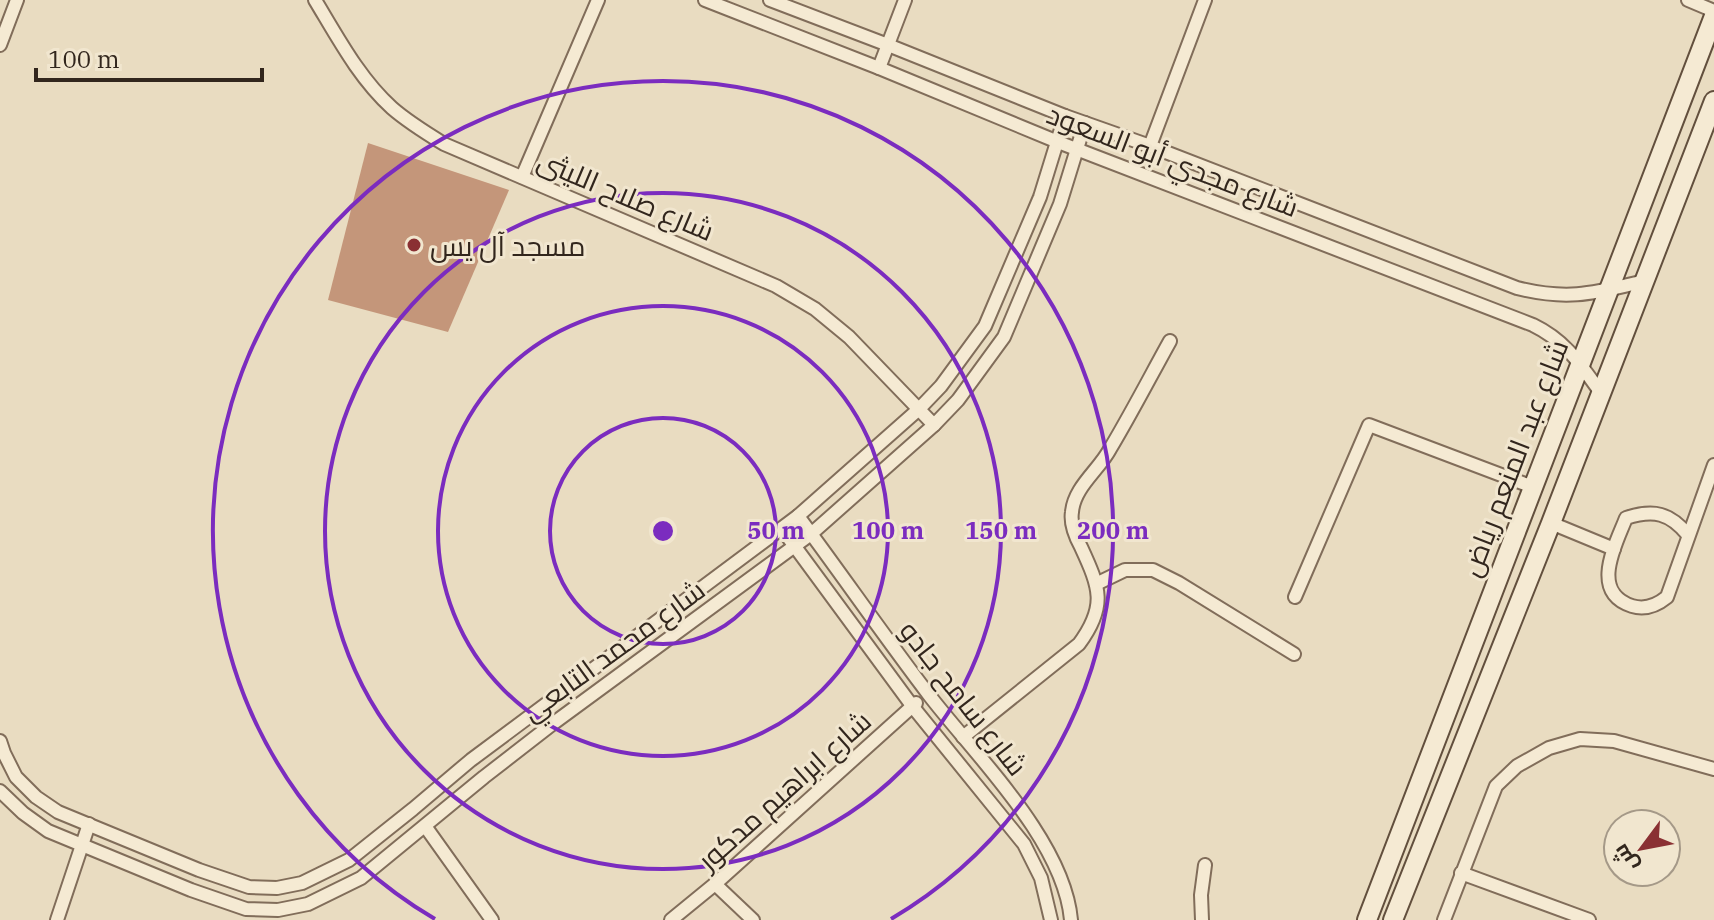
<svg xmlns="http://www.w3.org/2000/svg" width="1714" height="920" font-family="'IBM Plex Serif',Cairo,serif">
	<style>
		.building { fill: #c4967a }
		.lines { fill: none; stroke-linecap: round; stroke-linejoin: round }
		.street-casing { stroke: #816d5a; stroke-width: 16 }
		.secondary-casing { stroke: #624f3d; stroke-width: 22 }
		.street { stroke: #f5ead3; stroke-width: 12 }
		.secondary { stroke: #f5ead3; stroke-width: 18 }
		.ring { fill: none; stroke: #7b2cbf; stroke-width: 4 }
		.poi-dot { fill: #8a3033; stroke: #f1e6cf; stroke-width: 3 }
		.labels { text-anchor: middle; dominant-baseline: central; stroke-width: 6; stroke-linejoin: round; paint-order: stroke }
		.street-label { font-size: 28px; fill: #32261d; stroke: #f1e6cf }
		.poi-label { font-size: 28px; fill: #32261d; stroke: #f1e6cf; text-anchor: start }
		.centre { fill: #7b2cbf; stroke: #f1e6cf; stroke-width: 4 }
		.ring-label { font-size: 24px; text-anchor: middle; font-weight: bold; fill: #7b2cbf; stroke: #f1e6cf; stroke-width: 6; stroke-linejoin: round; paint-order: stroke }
	</style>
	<rect width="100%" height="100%" fill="#e9dcc1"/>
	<polygon class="building" points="368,143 509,190 448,332 328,300"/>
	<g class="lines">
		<defs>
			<g id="street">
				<path d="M315,0C338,38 359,78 392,108C408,122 426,133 444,144L776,286L815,309L849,337L934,425"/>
				<path d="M705,0L879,68L1058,142L1533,325C1566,341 1580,364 1601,393"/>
				<path d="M770,0L888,45L1065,116L1150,146L1517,288C1569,301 1594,293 1645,281"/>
				<polyline points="1688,0 1714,11"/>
				<polyline points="0,45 17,0"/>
				<polyline points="879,68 905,0"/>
				<polyline points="1150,146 1205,0"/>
				<polyline points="522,177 598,0"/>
				<path d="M798,516C842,575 884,636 929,695C976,756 1064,841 1071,920"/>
				<polyline points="1551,523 1614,549"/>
				<polyline points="782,529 913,707 1024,844 1041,878 1051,920"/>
				<path d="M1688,535C1670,513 1654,509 1626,518C1616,544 1589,592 1632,606C1645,610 1656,606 1667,597L1714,465"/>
				<polyline points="1096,584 1125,570 1153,570 1179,583 1294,654"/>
				<polyline points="1295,597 1369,425 1533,487"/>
				<path d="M963,737L1079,644C1107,606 1100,588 1081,547C1075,536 1070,524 1072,512C1074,487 1099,470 1110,449C1131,414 1150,377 1170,341"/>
				<polyline points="0,741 4,753 16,777 36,797 58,812 199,870 249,887 277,888 302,883 349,860 413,809 471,760 798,516 919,409 941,386 985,326 1040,197 1065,116"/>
				<polyline points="0,791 23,813 48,831 191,890 246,909 278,910 308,904 361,878 484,777 551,725 811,534 934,425 958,400 1004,337 1060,204 1085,123"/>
				<polyline points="425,826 492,920"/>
				<polyline points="1461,873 1589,920"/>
				<polyline points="715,884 753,920"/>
				<polyline points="57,920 89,824"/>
				<polyline points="671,920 715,884 916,703"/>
				<polyline points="1202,920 1201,895 1205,865"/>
				<polyline points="1444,920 1496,786 1517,766 1549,748 1580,739 1614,741 1714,769"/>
			</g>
			<g id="secondary">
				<polyline points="1367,920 1714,16"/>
				<polyline points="1393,920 1551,523 1714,101"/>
			</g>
		</defs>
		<use href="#street" class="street-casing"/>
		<use href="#secondary" class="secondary-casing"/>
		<use href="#street" class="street"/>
		<use href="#secondary" class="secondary"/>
	</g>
	<g class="ring">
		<circle cx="663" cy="531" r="113"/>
		<circle cx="663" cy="531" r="225"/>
		<circle cx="663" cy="531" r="338"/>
		<path d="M435 919A450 450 0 1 1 891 919"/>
	</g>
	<circle class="poi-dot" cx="414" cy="245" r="8"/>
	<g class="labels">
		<g class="street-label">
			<text transform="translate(1173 160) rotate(21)">شارع مجدي أبو السعود</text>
			<text transform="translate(626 195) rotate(23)">شارع صلاح الليثى</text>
			<text transform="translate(1514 458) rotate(-69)">شارع عبد المنعم رياض</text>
			<text transform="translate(613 650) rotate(-36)">شارع محمد التابعي</text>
			<text transform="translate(964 698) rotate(52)">شارع سامح جادو</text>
			<text transform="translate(784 790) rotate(-42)">شارع ابراهيم مدكور</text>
		</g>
		<g class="poi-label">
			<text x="430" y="245">مسجد آل يس</text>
		</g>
	</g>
	<circle cx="663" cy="531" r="12" class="centre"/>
	<g class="ring-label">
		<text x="776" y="539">50 m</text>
		<text x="888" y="539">100 m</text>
		<text x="1001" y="539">150 m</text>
		<text x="1113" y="539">200 m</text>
	</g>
	<g transform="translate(1642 848) rotate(238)"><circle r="38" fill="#f1e6cf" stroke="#a59988" stroke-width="2"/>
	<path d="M0-6L14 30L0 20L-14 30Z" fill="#8a3033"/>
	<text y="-12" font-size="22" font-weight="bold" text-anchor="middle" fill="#32261d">ش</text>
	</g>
	<path d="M36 68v12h226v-12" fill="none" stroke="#32261d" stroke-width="4"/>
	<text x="48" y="68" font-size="24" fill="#32261d" stroke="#f1e6cf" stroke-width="6" paint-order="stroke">100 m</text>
</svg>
